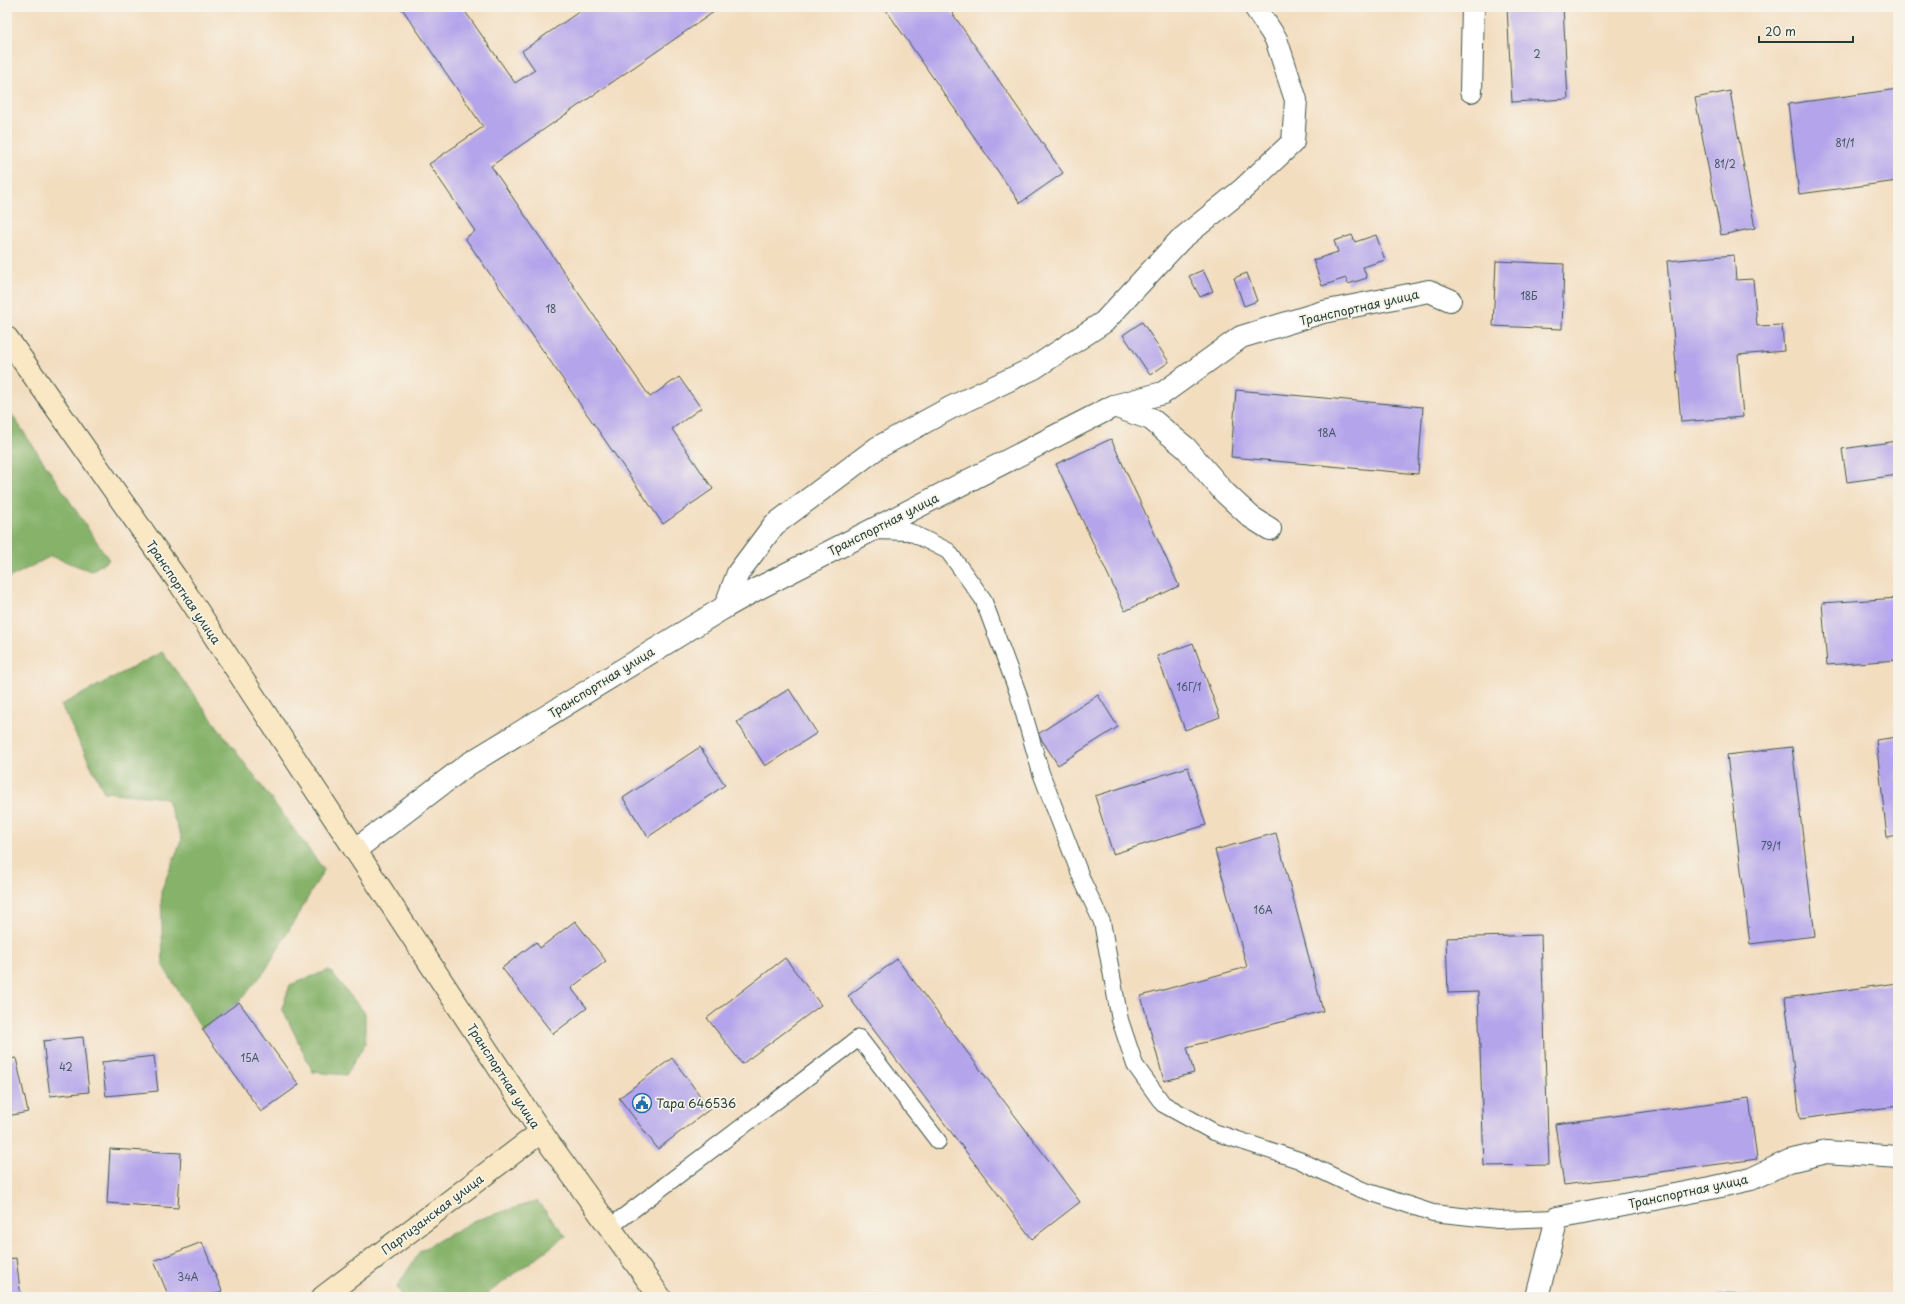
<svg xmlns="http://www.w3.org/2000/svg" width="1905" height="1304" font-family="'Playpen Sans',sans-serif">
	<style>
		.forest { fill: #86b26b; stroke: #527850 }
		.building { fill: #b3a4eb }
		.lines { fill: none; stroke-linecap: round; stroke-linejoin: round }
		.service-casing { stroke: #3f5549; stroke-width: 18 }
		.minor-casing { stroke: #3f5549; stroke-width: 24 }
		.secondary-casing { stroke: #3f5549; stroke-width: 24 }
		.service { stroke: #fff; stroke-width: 16 }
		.minor { stroke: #fff; stroke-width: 22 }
		.secondary { stroke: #fae7c3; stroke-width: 22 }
		.labels { text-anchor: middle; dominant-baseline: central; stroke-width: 3.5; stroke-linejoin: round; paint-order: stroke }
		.number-label { font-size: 10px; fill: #445762 }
		.street-label { font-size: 12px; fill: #1f3d34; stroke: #f7f3e8 }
		.poi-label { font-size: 12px; fill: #1f3d34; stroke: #f7f3e8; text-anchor: start }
	</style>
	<rect width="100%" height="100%" fill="#f7f3e8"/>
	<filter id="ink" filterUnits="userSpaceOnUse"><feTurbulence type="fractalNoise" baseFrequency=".025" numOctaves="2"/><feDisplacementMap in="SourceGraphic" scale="8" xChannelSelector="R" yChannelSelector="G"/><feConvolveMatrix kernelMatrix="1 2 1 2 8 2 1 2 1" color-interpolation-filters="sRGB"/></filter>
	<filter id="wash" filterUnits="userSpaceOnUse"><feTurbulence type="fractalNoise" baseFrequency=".012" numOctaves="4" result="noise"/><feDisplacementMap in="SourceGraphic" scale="16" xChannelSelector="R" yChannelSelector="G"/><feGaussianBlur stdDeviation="0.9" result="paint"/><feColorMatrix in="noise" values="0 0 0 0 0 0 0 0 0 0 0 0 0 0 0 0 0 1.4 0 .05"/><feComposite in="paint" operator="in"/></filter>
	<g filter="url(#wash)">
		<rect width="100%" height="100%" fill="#f3ddbf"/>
		<g class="forest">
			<polygon points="7,407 109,560 91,571 51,556 7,579"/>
			<polygon points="162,652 324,870 265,971 239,1002 202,1029 163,966 161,891 182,839 166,798 104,792 61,705"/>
			<polygon points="329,970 365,1013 365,1044 346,1075 313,1072 282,1008 290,985"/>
			<polygon points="537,1201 566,1236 483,1297 403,1297 397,1287 420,1251 473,1221"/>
		</g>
		<g id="blocks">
			<g class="building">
				<polygon points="401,7 462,7 515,83 535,70 522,51 586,7 721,7 491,166 650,397 679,377 701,408 672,429 713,489 663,524 465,238 475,231 429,164 483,127"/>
				<polygon points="884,7 948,7 1063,173 1020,203"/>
				<polygon points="1507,7 1563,7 1568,99 1512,102"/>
				<polygon points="1898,89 1898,181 1799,194 1788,104"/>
				<polygon points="1730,91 1755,228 1721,235 1695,98"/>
				<polygon points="1352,235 1355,242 1376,235 1385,260 1363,267 1367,278 1348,284 1346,278 1322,286 1313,260 1338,252 1334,241"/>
				<polygon points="1734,255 1736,280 1753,279 1757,326 1782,325 1784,351 1738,355 1743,417 1681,422 1667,261"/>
				<polygon points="1496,261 1564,264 1562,329 1493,326"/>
				<polygon points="1203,270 1213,291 1200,297 1189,276"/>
				<polygon points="1247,273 1257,301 1244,306 1234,278"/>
				<polygon points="1142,322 1169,362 1150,375 1123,335"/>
				<polygon points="1236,390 1423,407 1418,474 1231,457"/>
				<polygon points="1111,439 1179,586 1125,611 1056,464"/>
				<polygon points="1898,441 1898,475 1847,482 1842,449"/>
				<polygon points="1898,598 1898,660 1827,665 1822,603"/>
				<polygon points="1193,643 1220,717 1185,730 1157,656"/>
				<polygon points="789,689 817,733 765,766 737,722"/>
				<polygon points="1098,695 1118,727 1058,765 1038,734"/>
				<polygon points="1898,737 1898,835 1887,837 1876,740"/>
				<polygon points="700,747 725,785 648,837 623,798"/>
				<polygon points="1792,747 1815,936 1750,944 1727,755"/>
				<polygon points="1188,767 1206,825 1113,854 1095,796"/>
				<polygon points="1276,833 1323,1011 1187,1047 1194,1073 1164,1081 1141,996 1247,967 1215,850"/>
				<polygon points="575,921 606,961 571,988 587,1008 553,1034 502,968 536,942 540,948"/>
				<polygon points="1541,935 1549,1165 1484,1166 1478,992 1448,993 1446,938"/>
				<polygon points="785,958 821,1005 742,1064 707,1018"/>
				<polygon points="897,959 1080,1202 1032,1239 848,996"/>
				<polygon points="1898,983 1898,1106 1800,1119 1785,998"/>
				<polygon points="239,1002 299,1085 261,1112 202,1029"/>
				<polygon points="83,1037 89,1092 50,1096 43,1041"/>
				<polygon points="154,1056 158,1091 106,1096 102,1062"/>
				<polygon points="16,1058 28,1112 7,1116 7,1060"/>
				<polygon points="672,1058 710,1109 658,1149 619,1098"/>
				<polygon points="1749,1098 1757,1159 1564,1185 1555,1124"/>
				<polygon points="110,1149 181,1153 178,1208 107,1203"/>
				<polygon points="202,1242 222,1291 207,1297 169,1297 154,1261"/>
				<polygon points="16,1258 21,1297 7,1297 7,1259"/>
				<polygon points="1717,1294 1754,1296 1754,1297 1717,1297"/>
			</g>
		</g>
	</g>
	<g filter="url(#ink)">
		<use href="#blocks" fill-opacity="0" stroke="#3f5549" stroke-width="1"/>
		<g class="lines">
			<defs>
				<g id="service">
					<polyline points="870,531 910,532 948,551 983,599 1018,693 1041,773 1083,882 1102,922 1120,1020 1135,1065 1163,1104 1214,1132 1299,1160 1360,1189 1433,1213 1498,1220 1557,1218"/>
					<polyline points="610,1227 859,1038 938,1141"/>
				</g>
				<g id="minor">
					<polyline points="1471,91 1473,7"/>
					<polyline points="1114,406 1151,419 1186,448 1225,493 1251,517 1270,529"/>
					<polyline points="725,607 738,573 774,525 877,448 952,407 1034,368 1104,322 1180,240 1243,189 1293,142 1296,100 1276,39 1255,7"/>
					<polyline points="355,850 467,765 725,607 757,589 1114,406 1163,393 1241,337 1323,312 1429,291 1450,300"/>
					<polyline points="1537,1297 1557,1218 1711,1188 1751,1179 1789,1161 1827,1152 1898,1157"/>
				</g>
				<g id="secondary">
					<polyline points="7,338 178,581 541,1132 660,1297"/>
					<polyline points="323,1297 541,1132"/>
				</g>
			</defs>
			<use href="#service" class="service-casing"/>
			<use href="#minor" class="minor-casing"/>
			<use href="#secondary" class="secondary-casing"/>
			<use href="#service" class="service"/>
			<use href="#minor" class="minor"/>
			<use href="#secondary" class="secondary"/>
		</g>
	</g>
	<defs>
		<symbol id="civic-ring" viewBox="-11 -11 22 22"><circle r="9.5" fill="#f7f3e8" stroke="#1f6fb2" stroke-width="1.5"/><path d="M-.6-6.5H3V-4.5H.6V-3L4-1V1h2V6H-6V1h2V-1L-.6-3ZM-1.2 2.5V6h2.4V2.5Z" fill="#1f6fb2"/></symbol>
	</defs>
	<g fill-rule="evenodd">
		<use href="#civic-ring" x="631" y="1092" width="22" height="22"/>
	</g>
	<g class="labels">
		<g class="number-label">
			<text x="1537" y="53">2</text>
			<text x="1845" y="142">81/1</text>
			<text x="1725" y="163">81/2</text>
			<text x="1529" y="295">18Б</text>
			<text x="551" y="308">18</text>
			<text x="1327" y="432">18А</text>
			<text x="1189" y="686">16Г/1</text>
			<text x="1771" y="845">79/1</text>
			<text x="1263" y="909">16А</text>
			<text x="250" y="1057">15А</text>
			<text x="66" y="1066">42</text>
			<text x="188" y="1276">34А</text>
		</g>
		<g class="street-label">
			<text transform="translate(1359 307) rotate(-13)">Транспортная улица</text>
			<text transform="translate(883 524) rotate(-27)">Транспортная улица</text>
			<text transform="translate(184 592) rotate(56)">Транспортная улица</text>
			<text transform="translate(601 682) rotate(-32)">Транспортная улица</text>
			<text transform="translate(504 1076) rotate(57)">Транспортная улица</text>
			<text transform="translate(1688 1191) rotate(-12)">Транспортная улица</text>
			<text transform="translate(432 1214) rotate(-37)">Партизанская улица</text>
		</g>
		<g class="poi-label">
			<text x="656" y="1103">Тара 646536</text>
		</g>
	</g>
	<rect width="1905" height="1304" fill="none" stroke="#f7f3e8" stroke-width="24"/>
	<path d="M1759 36v6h94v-6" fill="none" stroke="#1f3d34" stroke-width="2"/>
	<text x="1765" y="36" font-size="12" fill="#1f3d34" stroke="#f7f3e8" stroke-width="3" paint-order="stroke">20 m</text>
</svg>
